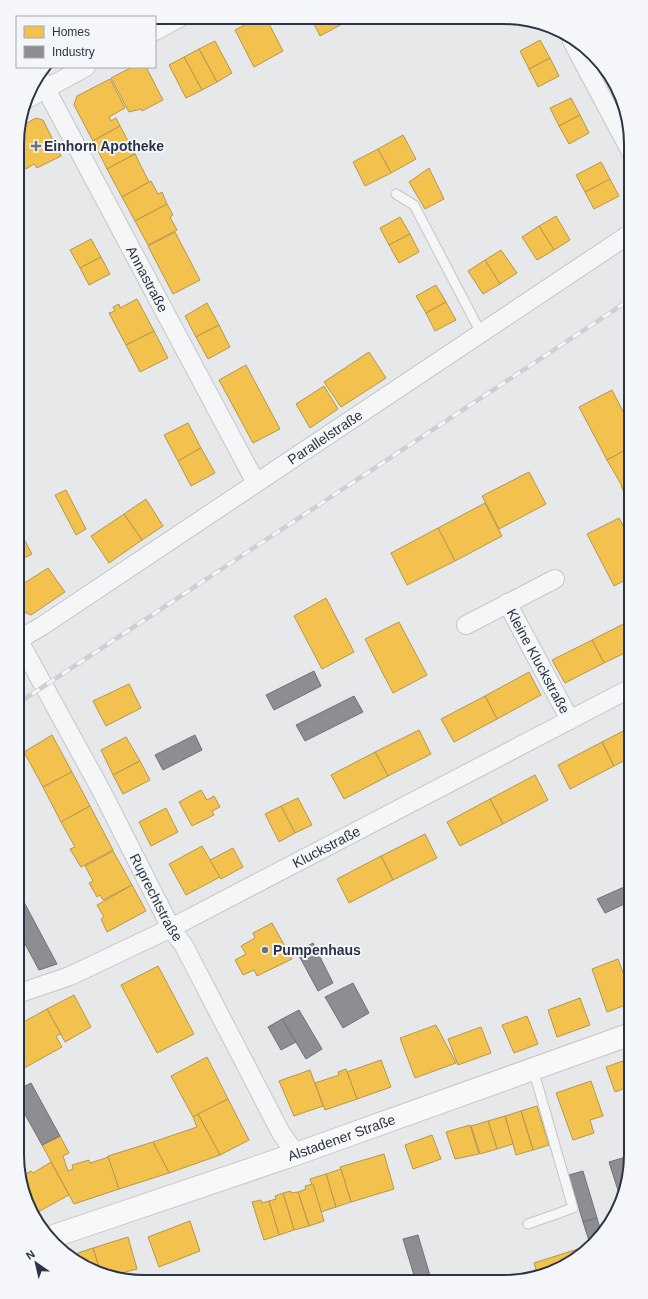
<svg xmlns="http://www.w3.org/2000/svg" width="648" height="1299" viewBox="0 0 648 1299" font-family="Helvetica,sans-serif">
  <rect width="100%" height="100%" fill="#e6e8ea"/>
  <!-- homes -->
  <g fill="#f2c14e" stroke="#b6974b">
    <polygon points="258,18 266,18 283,51 254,67 235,30"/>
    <polygon points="311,18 344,18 346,22 320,36"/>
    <polygon points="540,40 550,58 529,69 520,51"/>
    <polygon points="215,41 232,73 217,82 199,49"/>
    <polygon points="199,49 217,82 202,90 184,57"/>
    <polygon points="184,57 202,90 186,98 169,65"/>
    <polygon points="550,58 559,76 538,87 529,69"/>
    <polygon points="132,67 146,67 163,100 142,111 141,109 129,112 111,78"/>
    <polygon points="110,79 125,108 109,117 111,121 116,118 120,126 93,141 74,105 77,96"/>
    <polygon points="571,98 580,115 559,126 550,108"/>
    <polygon points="580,115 589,133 569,144 559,126"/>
    <polygon points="36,118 43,120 61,156 37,168 34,164 26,169 18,154 18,128"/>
    <polygon points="120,126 135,154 107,169 93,141"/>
    <polygon points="403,135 416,159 391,173 378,149"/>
    <polygon points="378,149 391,173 365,186 353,162"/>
    <polygon points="135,154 149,182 122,197 107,169"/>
    <polygon points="601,162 610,179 585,192 576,175"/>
    <polygon points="429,168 444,199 425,209 409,182"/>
    <polygon points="610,179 619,196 594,209 585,192"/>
    <polygon points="151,181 158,194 162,192 167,204 135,221 122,197"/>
    <polygon points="167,204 173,215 170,217 177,230 148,245 135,221"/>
    <polygon points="556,216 570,240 554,250 539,226"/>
    <polygon points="400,217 410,234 389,245 380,228"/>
    <polygon points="539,226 554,250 537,260 522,237"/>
    <polygon points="175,232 200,280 173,294 148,246"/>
    <polygon points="410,234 419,252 399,263 389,245"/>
    <polygon points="91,239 101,257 80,268 70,250"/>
    <polygon points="501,250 517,273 500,284 485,260"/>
    <polygon points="101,257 110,274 89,285 80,268"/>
    <polygon points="485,260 500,284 483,294 468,271"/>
    <polygon points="436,285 446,302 426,313 416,296"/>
    <polygon points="137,299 154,331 126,345 109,313 115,311 113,307 119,304 120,308"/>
    <polygon points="446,302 456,320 435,331 426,313"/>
    <polygon points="207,303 219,325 196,337 185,316"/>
    <polygon points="219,325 230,347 208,359 196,337"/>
    <polygon points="154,331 168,358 140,372 126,345"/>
    <polygon points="369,352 386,378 341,407 324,382"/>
    <polygon points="246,365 280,429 253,443 219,380"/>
    <polygon points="324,386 338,409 310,428 296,404"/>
    <polygon points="612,390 631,427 631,447 607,460 579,407"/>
    <polygon points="188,423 201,448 178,461 164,435"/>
    <polygon points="631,447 631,506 621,486 622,486 607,460"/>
    <polygon points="201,448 215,473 191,486 178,461"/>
    <polygon points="529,472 546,504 499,529 482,496"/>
    <polygon points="66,490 86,529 76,535 55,495"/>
    <polygon points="146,499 163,526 142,540 124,514"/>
    <polygon points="485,503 502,536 455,561 438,528"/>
    <polygon points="124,514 142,540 109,563 91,536"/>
    <polygon points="619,518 631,540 631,577 614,586 587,534"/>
    <polygon points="18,528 32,554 18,561"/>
    <polygon points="438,528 455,561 407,585 391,553"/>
    <polygon points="48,568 65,592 31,615 24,612 18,601 18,587"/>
    <polygon points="326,598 354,652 322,669 294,616"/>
    <polygon points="631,620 631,650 604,663 592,640"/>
    <polygon points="399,622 427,675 393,693 365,639"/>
    <polygon points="592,640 604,663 565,683 552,660"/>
    <polygon points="529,672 541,695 497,719 485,696"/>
    <polygon points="129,684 141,708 106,726 93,701"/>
    <polygon points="485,696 497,719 454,742 441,719"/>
    <polygon points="631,727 631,757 614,766 602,742"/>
    <polygon points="419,730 431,754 388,776 375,752"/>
    <polygon points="52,735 72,772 43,787 24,752"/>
    <polygon points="126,737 140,761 113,775 101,750"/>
    <polygon points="602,742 614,766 570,789 558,765"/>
    <polygon points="375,752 388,776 344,799 331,775"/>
    <polygon points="140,761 150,780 123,794 113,775"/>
    <polygon points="72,772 90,806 61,822 43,787"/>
    <polygon points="535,775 548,800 503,824 490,799"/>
    <polygon points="201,790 207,800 214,796 220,807 212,811 214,815 192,826 179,802"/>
    <polygon points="298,798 312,825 295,833 281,806"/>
    <polygon points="490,799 503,824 460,846 447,822"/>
    <polygon points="90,806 113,850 81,867 70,849 75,847 61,822"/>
    <polygon points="281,806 295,833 279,842 265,814"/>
    <polygon points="166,808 178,832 151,846 139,822"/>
    <polygon points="425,834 437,858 393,880 381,856"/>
    <polygon points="202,846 220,877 186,895 169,864"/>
    <polygon points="233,848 243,867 221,879 210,860"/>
    <polygon points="113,851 132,885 103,900 100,895 97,897 89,883 93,881 85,866"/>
    <polygon points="381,856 393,880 349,903 337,879"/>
    <polygon points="132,885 146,911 107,932 101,919 104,917 97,905"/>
    <polygon points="272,923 292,959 257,976 254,970 243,975 235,960 246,954 241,946 255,938 253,933"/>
    <polygon points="618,959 631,994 631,1003 607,1012 592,969"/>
    <polygon points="158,966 194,1034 157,1053 121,985"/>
    <polygon points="74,995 91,1027 65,1042 47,1009"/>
    <polygon points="580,998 590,1025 557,1037 548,1010"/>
    <polygon points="47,1009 61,1034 56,1036 62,1047 17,1072 17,1023 18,1025"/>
    <polygon points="527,1016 538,1044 514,1053 502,1025"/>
    <polygon points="436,1025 456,1063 415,1078 400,1038"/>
    <polygon points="481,1027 491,1053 458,1065 448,1039"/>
    <polygon points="207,1057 228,1099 193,1117 171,1076"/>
    <polygon points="631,1058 631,1086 615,1092 606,1067"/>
    <polygon points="381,1060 391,1087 357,1099 347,1072"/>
    <polygon points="346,1069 357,1099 325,1110 315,1083 339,1075 338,1072"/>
    <polygon points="310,1070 323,1106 294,1116 279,1081"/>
    <polygon points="591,1081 603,1116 590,1120 594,1133 573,1140 556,1093"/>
    <polygon points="228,1099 249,1140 220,1155 198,1114"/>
    <polygon points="537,1106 549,1145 533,1150 521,1111"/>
    <polygon points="521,1111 533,1150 516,1155 505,1116"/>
    <polygon points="198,1114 220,1155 169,1173 153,1142 197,1127 193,1117"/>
    <polygon points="505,1116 513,1144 497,1149 488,1121"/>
    <polygon points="488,1121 497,1149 480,1154 471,1126"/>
    <polygon points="470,1125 479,1154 455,1159 446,1132"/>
    <polygon points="432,1135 441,1159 413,1169 405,1145"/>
    <polygon points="60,1136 69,1153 63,1156 68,1171 73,1169 72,1165 89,1160 90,1163 109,1157 119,1189 74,1204 42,1145"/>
    <polygon points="153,1142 169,1173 119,1189 108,1156"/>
    <polygon points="384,1154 394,1189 351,1202 340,1167"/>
    <polygon points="51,1162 69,1195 36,1213 24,1196 21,1177 31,1171 33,1173"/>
    <polygon points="341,1169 351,1202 336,1207 326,1174"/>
    <polygon points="326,1174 336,1207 321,1212 310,1179"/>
    <polygon points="313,1184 324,1221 309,1226 298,1192 306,1189 305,1186"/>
    <polygon points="291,1191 291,1193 298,1192 309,1226 294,1230 283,1193"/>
    <polygon points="283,1193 294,1230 279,1235 269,1201 276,1199 275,1196"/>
    <polygon points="261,1200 262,1203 269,1201 279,1235 264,1240 252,1202"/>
    <polygon points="190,1221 200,1251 159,1267 148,1237"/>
    <polygon points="128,1237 137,1269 110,1276 101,1274 93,1248"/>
    <polygon points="93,1248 101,1274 95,1272 69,1256"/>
    <polygon points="581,1248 583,1253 575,1260 545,1275 538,1276 534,1263"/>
  </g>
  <!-- industry -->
  <g fill="#8d8d92" stroke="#70727b">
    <polygon points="314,671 321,686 274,710 266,695"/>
    <polygon points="354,696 363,712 305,741 296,725"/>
    <polygon points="195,735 202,750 163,770 155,755"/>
    <polygon points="631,884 631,901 605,913 597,899"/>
    <polygon points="17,889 57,964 39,970 17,929"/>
    <polygon points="313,943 333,983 318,991 297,952"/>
    <polygon points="353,983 369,1013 343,1028 325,997"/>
    <polygon points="299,1010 322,1049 306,1059 282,1019"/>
    <polygon points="282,1019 296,1042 281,1050 268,1027"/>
    <polygon points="31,1083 60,1136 42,1145 17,1100 17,1090"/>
    <polygon points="631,1156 631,1164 630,1168 626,1157"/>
    <polygon points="626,1157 630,1168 622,1203 609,1162"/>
    <polygon points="583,1171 597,1218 583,1222 569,1175"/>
    <polygon points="597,1218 602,1235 594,1243 590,1244 583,1222"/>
    <polygon points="418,1235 431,1279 422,1282 416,1282 403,1239"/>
  </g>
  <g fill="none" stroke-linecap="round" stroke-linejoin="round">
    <!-- lane casing -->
    <g stroke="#c4c6c8" stroke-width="11">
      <g id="lane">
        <polyline points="396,194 414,205 481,333"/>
        <polyline points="17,981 20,993"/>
        <polyline points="528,1224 573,1208 533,1069"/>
      </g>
    </g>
    <!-- street casing -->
    <g stroke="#c4c6c8" stroke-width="20">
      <g id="street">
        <polyline points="155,31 181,17"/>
        <polyline points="572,41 631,152"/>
        <path id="s1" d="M 39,76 L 256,483"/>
        <polyline points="27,99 86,67"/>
        <path id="s2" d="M 507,603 L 570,720"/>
        <polyline points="466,625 555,579"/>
        <path id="s3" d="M 18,639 L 101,790 L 171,928 L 184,946 L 281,1133 L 296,1154"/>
        <path id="s4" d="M 18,640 L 42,626 L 631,233"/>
        <path id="s5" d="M 17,994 L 70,976 L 171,928 L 631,688"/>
      </g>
    </g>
    <!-- secondary casing -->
    <g stroke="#c4c6c8" stroke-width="24">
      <g id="secondary">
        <path id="s6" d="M 51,1237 L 296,1154 L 631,1034"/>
      </g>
    </g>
    <!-- lane -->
    <use href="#lane" stroke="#f5f6f7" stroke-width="9"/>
    <!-- street -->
    <use href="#street" stroke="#f5f6f7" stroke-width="18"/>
    <!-- secondary -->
    <use href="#secondary" stroke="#f8f8f8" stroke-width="22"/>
    <!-- rail casing -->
    <g stroke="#cecfd2" stroke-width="4.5">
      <polyline id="rail" points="17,704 631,299"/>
    </g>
    <!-- rail -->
    <use href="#rail" stroke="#f4f6f9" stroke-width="3" stroke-dasharray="9" stroke-linecap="butt"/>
  </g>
  <!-- markers -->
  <g fill="#6c737f" stroke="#f4f6f9" stroke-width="1.5">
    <path d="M34 140h4v4h4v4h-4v4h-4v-4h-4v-4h4z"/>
    <circle cx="265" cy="950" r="4"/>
  </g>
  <g text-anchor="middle" stroke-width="4" stroke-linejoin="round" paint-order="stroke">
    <!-- poi labels -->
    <g font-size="14" font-weight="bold" fill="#2b3445" stroke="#f4f6f9" text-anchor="start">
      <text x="44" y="151">Einhorn Apotheke</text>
      <text x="273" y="955">Pumpenhaus</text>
    </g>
    <!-- street labels -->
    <g font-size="14" fill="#2b3445" stroke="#f4f6f9">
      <text dy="5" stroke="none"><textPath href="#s1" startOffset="230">Annastraße</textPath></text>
      <text dy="5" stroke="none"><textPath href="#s4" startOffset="368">Parallelstraße</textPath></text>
      <text dy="5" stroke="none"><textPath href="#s2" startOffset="66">Kleine Kluckstraße</textPath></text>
      <text dy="5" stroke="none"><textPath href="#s5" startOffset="343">Kluckstraße</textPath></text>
      <text dy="5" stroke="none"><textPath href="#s3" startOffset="293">Ruprechtstraße</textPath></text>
      <text dy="5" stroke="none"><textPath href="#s6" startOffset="307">Alstadener Straße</textPath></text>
    </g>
  </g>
  <!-- crop -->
  <path d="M0 0H648V1299H0ZM144 24H504A120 120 0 0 1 624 144V1155A120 120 0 0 1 504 1275H144A120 120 0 0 1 24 1155V144A120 120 0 0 1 144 24Z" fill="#f4f6f9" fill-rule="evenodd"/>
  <path fill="none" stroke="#2b3445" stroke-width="2" d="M144 24H504A120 120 0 0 1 624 144V1155A120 120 0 0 1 504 1275H144A120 120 0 0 1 24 1155V144A120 120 0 0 1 144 24Z"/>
  <!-- legend -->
  <rect x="16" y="16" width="140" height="52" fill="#f4f6f9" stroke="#a4a8b1"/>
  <rect x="24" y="26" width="20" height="12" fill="#f2c14e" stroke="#a4a8b1"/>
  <text x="52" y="36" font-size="12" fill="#2b3445">Homes</text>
  <rect x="24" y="46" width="20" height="12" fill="#8d8d92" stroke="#a4a8b1"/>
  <text x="52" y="56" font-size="12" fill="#2b3445">Industry</text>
  <!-- north arrow -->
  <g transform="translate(36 1263) rotate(326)" stroke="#f4f6f9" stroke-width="3" paint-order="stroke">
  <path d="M0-3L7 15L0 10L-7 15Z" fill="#2b3445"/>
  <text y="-6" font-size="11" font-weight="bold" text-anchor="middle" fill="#2b3445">N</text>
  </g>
</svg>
